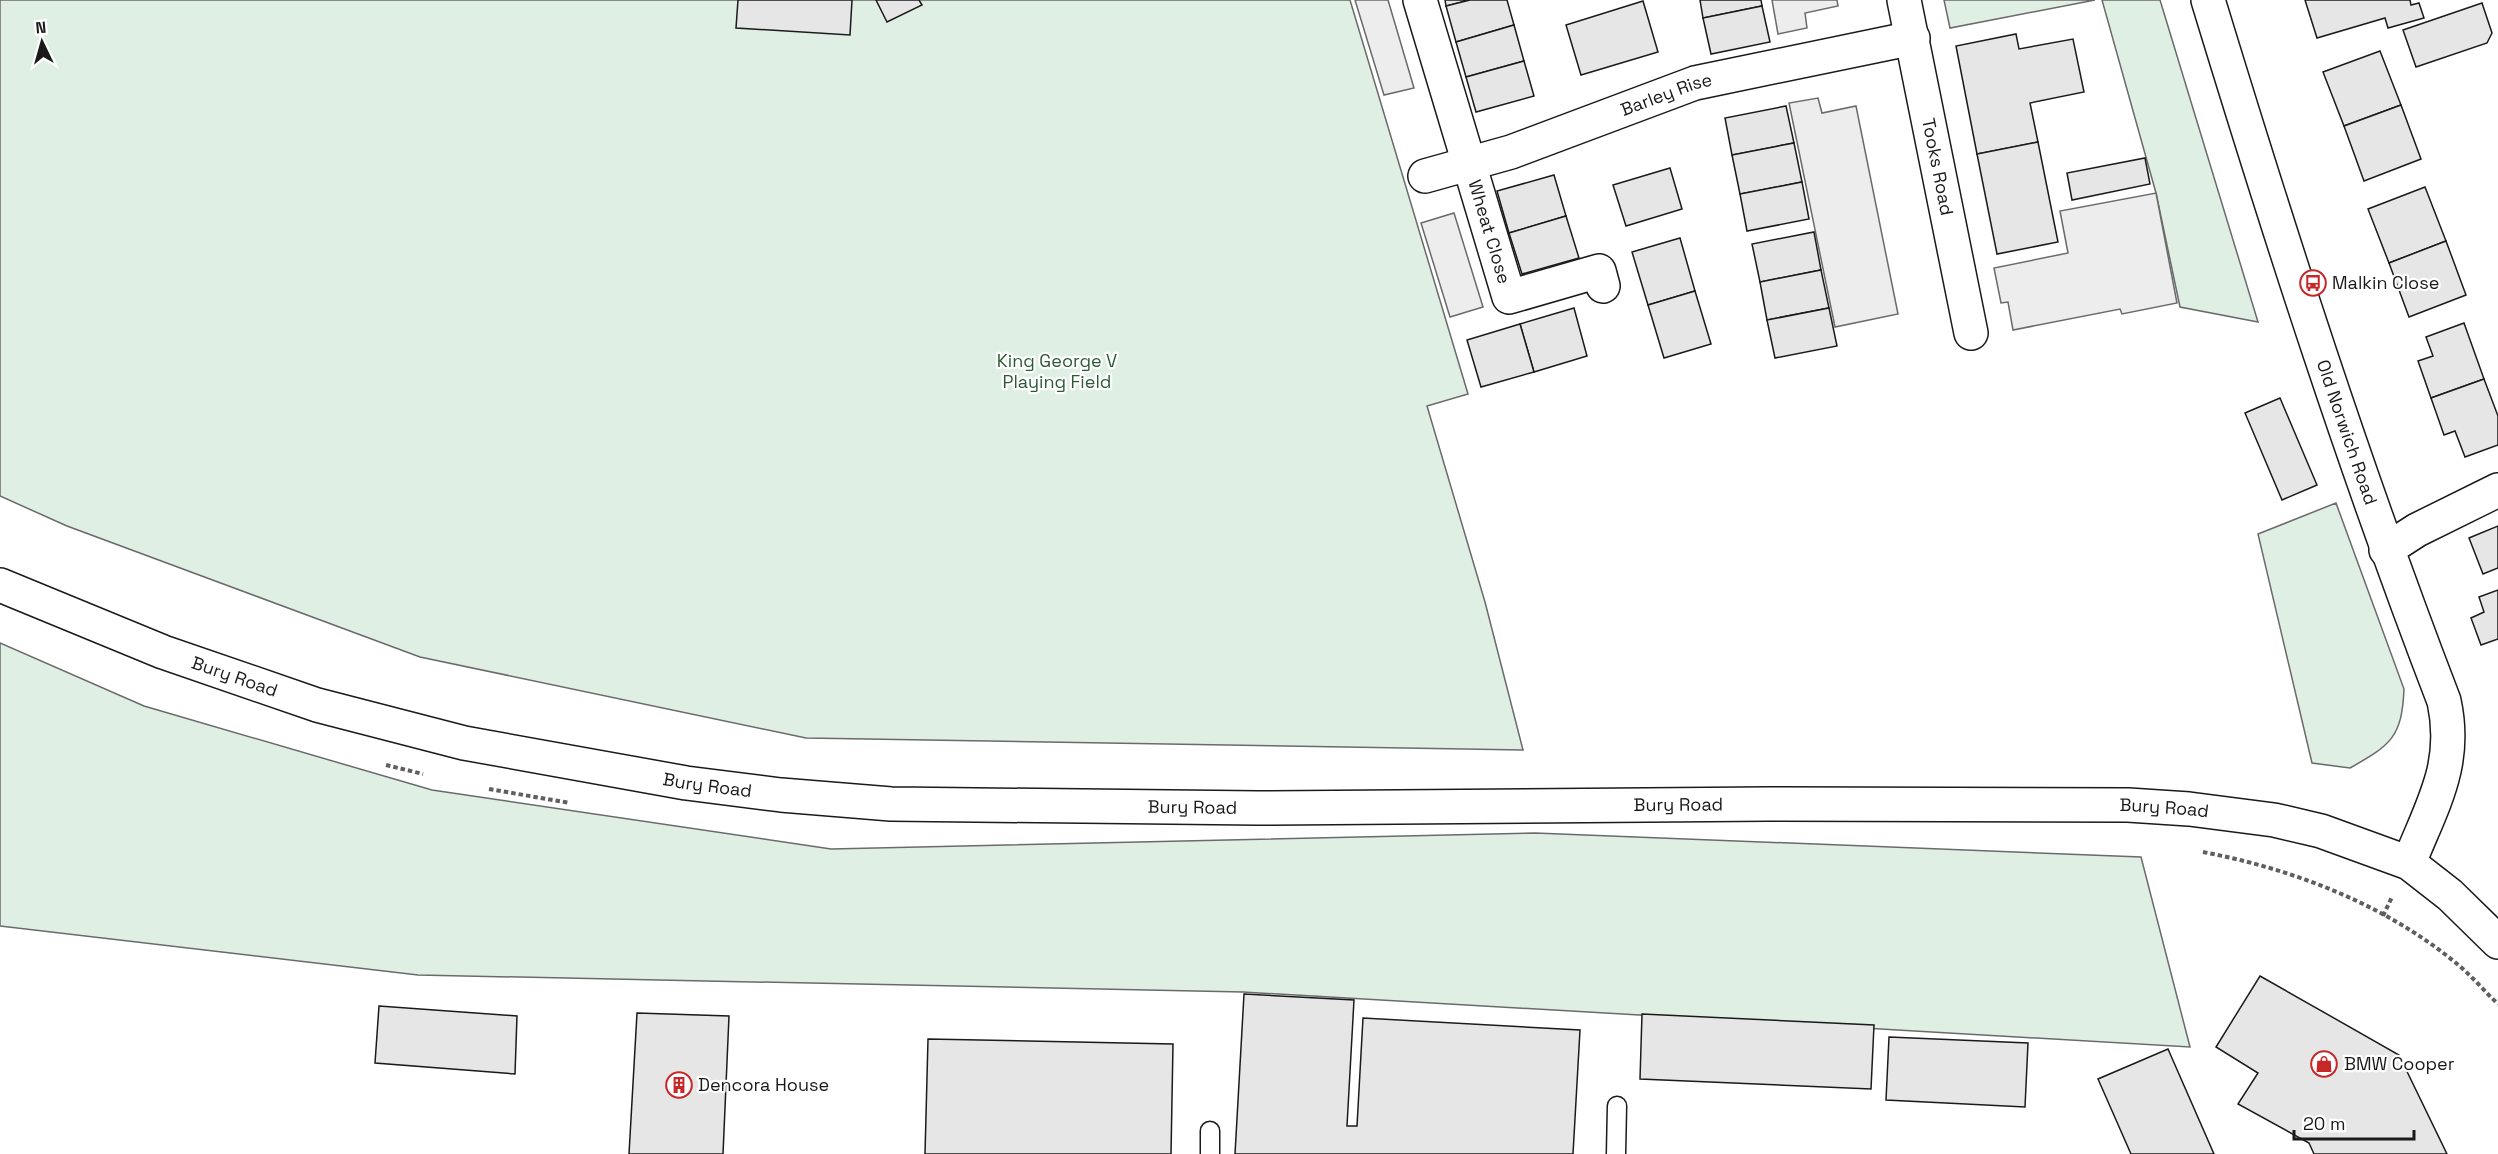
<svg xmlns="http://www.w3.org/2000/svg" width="2498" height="1154" viewBox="0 0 2498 1154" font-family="'Space Grotesk',sans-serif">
  <rect width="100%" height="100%" fill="#fff"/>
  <!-- green -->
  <g fill="#e0efe3" stroke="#6a6a6a" stroke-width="1.5">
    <polygon points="0,0 1350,0 1468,394 1427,406 1485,602 1523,750 806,738 420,657 67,526 0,496"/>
    <polygon points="1944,0 2095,0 1950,28"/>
    <polygon points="2102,0 2160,0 2258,322 2180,307 2156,193"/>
    <path d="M 2336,503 L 2404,689 C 2402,737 2391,745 2350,768 L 2312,763 L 2258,534 Z"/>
    <polygon points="0,643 144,706 432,790 831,849 1535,833 2141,857 2190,1047 1243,992 418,975 0,926"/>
  </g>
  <!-- parking -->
  <g fill="#ededed" stroke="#6a6a6a" stroke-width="1.5">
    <polygon points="1355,0 1388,0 1414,88 1384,95"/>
    <polygon points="1772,0 1837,0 1838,6 1805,13 1807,28 1778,34"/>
    <polygon points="1818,98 1822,113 1856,106 1898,314 1835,327 1789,103"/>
    <polygon points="2156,193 2177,303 2122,314 2120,309 2013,330 2008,302 2001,303 1994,268 2068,253 2060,211"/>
    <polygon points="1454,213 1483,307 1450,317 1421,223"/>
  </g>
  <!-- building -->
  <g fill="#e6e6e6" stroke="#1a1a1a" stroke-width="1.5">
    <polygon points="738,0 852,0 850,35 736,28"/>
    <polygon points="876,0 919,0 922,5 887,22"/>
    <polygon points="1445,0 1470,0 1446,6"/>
    <polygon points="1470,0 1507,0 1514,25 1456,42 1446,6"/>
    <polygon points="1700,0 1761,0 1762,6 1703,18"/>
    <polygon points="2305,0 2410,0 2411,5 2419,3 2424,18 2388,28 2385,18 2317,38"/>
    <polygon points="1643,1 1658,52 1581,75 1566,25"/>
    <polygon points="2482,3 2492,33 2487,43 2416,67 2403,30"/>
    <polygon points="1762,6 1770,42 1711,54 1703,18"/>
    <polygon points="1514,25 1524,61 1466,77 1456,42"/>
    <polygon points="2016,34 2019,49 2073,39 2084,92 2030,103 2038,142 1977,154 1956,46"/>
    <polygon points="2380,51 2401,105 2344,126 2323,72"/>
    <polygon points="1524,61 1534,96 1476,112 1466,77"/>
    <polygon points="2401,105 2421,159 2364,181 2344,126"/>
    <polygon points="1786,106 1794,143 1732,155 1725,118"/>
    <polygon points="2038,142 2058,242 1997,254 1977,154"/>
    <polygon points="1794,143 1802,182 1740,194 1732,155"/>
    <polygon points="2145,158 2150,184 2072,200 2067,173"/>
    <polygon points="1670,168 1682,209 1626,226 1613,185"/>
    <polygon points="1554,175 1566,216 1509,233 1497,191"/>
    <polygon points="1802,182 1809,219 1747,231 1740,194"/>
    <polygon points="2425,187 2446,241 2389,263 2368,209"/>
    <polygon points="1566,216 1579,258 1522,274 1509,233"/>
    <polygon points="1814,232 1821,270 1760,282 1752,244"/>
    <polygon points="1680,238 1695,291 1648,305 1632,252"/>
    <polygon points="2446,241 2466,295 2409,317 2389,263"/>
    <polygon points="1821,270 1829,308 1767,320 1760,282"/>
    <polygon points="1695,291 1711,344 1664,358 1648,305"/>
    <polygon points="1574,308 1587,356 1534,372 1520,324"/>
    <polygon points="1829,308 1837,346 1775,358 1767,320"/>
    <polygon points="2464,323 2484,379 2431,398 2418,361 2433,356 2426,337"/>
    <polygon points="1520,324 1534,372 1481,387 1467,340"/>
    <polygon points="2484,379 2498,416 2498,445 2465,457 2455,431 2444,435 2431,398"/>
    <polygon points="2280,398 2317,485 2282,500 2245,413"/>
    <polygon points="2498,526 2498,568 2483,574 2469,538"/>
    <polygon points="2498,590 2498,639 2481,645 2471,618 2484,612 2479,597"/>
    <polygon points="2260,976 2399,1055 2447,1154 2314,1154 2309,1143 2238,1104 2258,1073 2216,1047"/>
    <polygon points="1244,994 1354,1000 1347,1126 1357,1126 1363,1018 1580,1030 1573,1154 1235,1154"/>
    <polygon points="379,1006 517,1016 515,1074 375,1063"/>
    <polygon points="637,1013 729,1016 723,1154 629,1154"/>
    <polygon points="1642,1014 1874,1025 1871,1089 1640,1079"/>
    <polygon points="1889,1037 2028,1043 2025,1107 1886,1100"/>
    <polygon points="928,1039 1173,1044 1171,1154 925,1154"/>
    <polygon points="2168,1049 2214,1154 2131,1154 2098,1079"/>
  </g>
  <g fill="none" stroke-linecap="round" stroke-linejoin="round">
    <!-- lane casing -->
    <g stroke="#1a1a1a" stroke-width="21">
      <g id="lane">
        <polyline points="1210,1154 1210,1131"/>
        <polyline points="1616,1154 1617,1106"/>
      </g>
    </g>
    <!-- street casing -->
    <g stroke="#1a1a1a" stroke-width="36">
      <g id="street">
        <path id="s1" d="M 1420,0 L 1509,297 L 1599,271 L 1603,286"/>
        <path id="s2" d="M 1904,0 L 1971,333"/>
        <path id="s3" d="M 1425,176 L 1511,152 L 1695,83 L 1913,38"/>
        <polyline points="2386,550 2417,530 2498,490"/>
      </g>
    </g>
    <!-- secondary casing -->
    <g stroke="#1a1a1a" stroke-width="36">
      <g id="secondary">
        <path id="s4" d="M 2208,0 C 2280,236 2355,470 2444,701 C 2458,765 2432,805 2409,863"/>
      </g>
    </g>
    <!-- primary casing -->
    <g stroke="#1a1a1a" stroke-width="36">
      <g id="primary">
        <path id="s5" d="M 0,585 L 163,652 L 317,705 L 464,743 L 686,783 L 781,795 L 891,804 L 1258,808 L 1769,804 L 2128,805 L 2189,809 L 2274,820 L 2321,831 L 2409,863 L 2450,895 L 2498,942"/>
      </g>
    </g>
    <!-- path -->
    <g stroke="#5f5f5f" stroke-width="4" stroke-dasharray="4.5 3" stroke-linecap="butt">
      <polyline points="386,765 423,774"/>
      <polyline points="489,789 570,803"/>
      <path d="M 2203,852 C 2293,869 2384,904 2456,963 C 2471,975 2484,991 2498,1004"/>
      <polyline points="2383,916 2392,897"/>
    </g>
    <!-- lane -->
    <use href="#lane" stroke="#fff" stroke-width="18"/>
    <!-- street -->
    <use href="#street" stroke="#fff" stroke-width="33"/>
    <!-- secondary -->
    <use href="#secondary" stroke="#fff" stroke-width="33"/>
    <!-- primary -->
    <use href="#primary" stroke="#fff" stroke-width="33"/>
  </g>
  <!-- icons -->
  <defs>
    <g id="bus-ring" transform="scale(1.35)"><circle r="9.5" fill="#fff" stroke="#c62828" stroke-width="1.5"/><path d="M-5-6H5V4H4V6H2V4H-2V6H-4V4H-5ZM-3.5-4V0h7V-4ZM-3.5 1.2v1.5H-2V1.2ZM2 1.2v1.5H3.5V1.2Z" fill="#c62828"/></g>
    <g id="shop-ring" transform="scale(1.35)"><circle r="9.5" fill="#fff" stroke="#c62828" stroke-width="1.5"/><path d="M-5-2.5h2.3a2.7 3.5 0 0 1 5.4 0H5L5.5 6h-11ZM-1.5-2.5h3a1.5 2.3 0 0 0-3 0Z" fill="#c62828"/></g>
    <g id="building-ring" transform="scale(1.35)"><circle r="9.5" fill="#fff" stroke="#c62828" stroke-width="1.5"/><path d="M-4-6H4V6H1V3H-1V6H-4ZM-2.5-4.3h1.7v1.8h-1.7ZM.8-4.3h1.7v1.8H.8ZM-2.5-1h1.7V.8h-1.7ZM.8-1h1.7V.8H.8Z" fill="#c62828"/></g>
  </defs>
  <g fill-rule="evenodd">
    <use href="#bus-ring" x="2313" y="283"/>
    <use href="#shop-ring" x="2324" y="1064"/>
    <use href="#building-ring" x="679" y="1085"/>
  </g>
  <g text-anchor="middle" stroke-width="4.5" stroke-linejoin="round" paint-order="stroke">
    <!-- street labels -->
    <g font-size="18" fill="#1a1a1a" stroke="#fff">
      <text dy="6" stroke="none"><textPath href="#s3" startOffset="255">Barley Rise</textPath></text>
      <text dy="6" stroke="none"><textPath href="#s2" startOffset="170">Tooks Road</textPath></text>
      <text dy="6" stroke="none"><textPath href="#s1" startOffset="242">Wheat Close</textPath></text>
      <text dy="6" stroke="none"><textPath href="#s4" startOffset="454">Old Norwich Road</textPath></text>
      <text dy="6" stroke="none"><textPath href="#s5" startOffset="252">Bury Road</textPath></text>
      <text dy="6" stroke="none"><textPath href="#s5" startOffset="738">Bury Road</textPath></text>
      <text dy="6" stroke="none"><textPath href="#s5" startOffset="1710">Bury Road</textPath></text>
      <text dy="6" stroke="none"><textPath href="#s5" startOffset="1224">Bury Road</textPath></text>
      <text dy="6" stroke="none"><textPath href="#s5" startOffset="2196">Bury Road</textPath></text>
    </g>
    <!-- poi labels -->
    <g font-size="18" fill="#1a1a1a" stroke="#fff" text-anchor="start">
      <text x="2332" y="289">Malkin Close</text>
      <text x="2344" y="1070">BMW Cooper</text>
      <text x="698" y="1091">Dencora House</text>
    </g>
    <!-- park labels -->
    <g font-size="18" fill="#2b5a34" stroke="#fff">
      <text x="1057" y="367">King George V<tspan x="1057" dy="21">Playing Field</tspan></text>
    </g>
  </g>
  <!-- north arrow -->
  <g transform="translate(42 42) rotate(355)" stroke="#ffffff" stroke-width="4.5" paint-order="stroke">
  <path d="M0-4.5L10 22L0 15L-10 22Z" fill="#1a1a1a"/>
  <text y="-9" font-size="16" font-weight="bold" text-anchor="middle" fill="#1a1a1a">N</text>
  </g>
  <!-- scale -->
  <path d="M2294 1130v9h120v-9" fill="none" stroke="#1a1a1a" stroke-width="3"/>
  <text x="2303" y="1130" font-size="18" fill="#1a1a1a" stroke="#ffffff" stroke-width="4.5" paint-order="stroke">20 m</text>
</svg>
